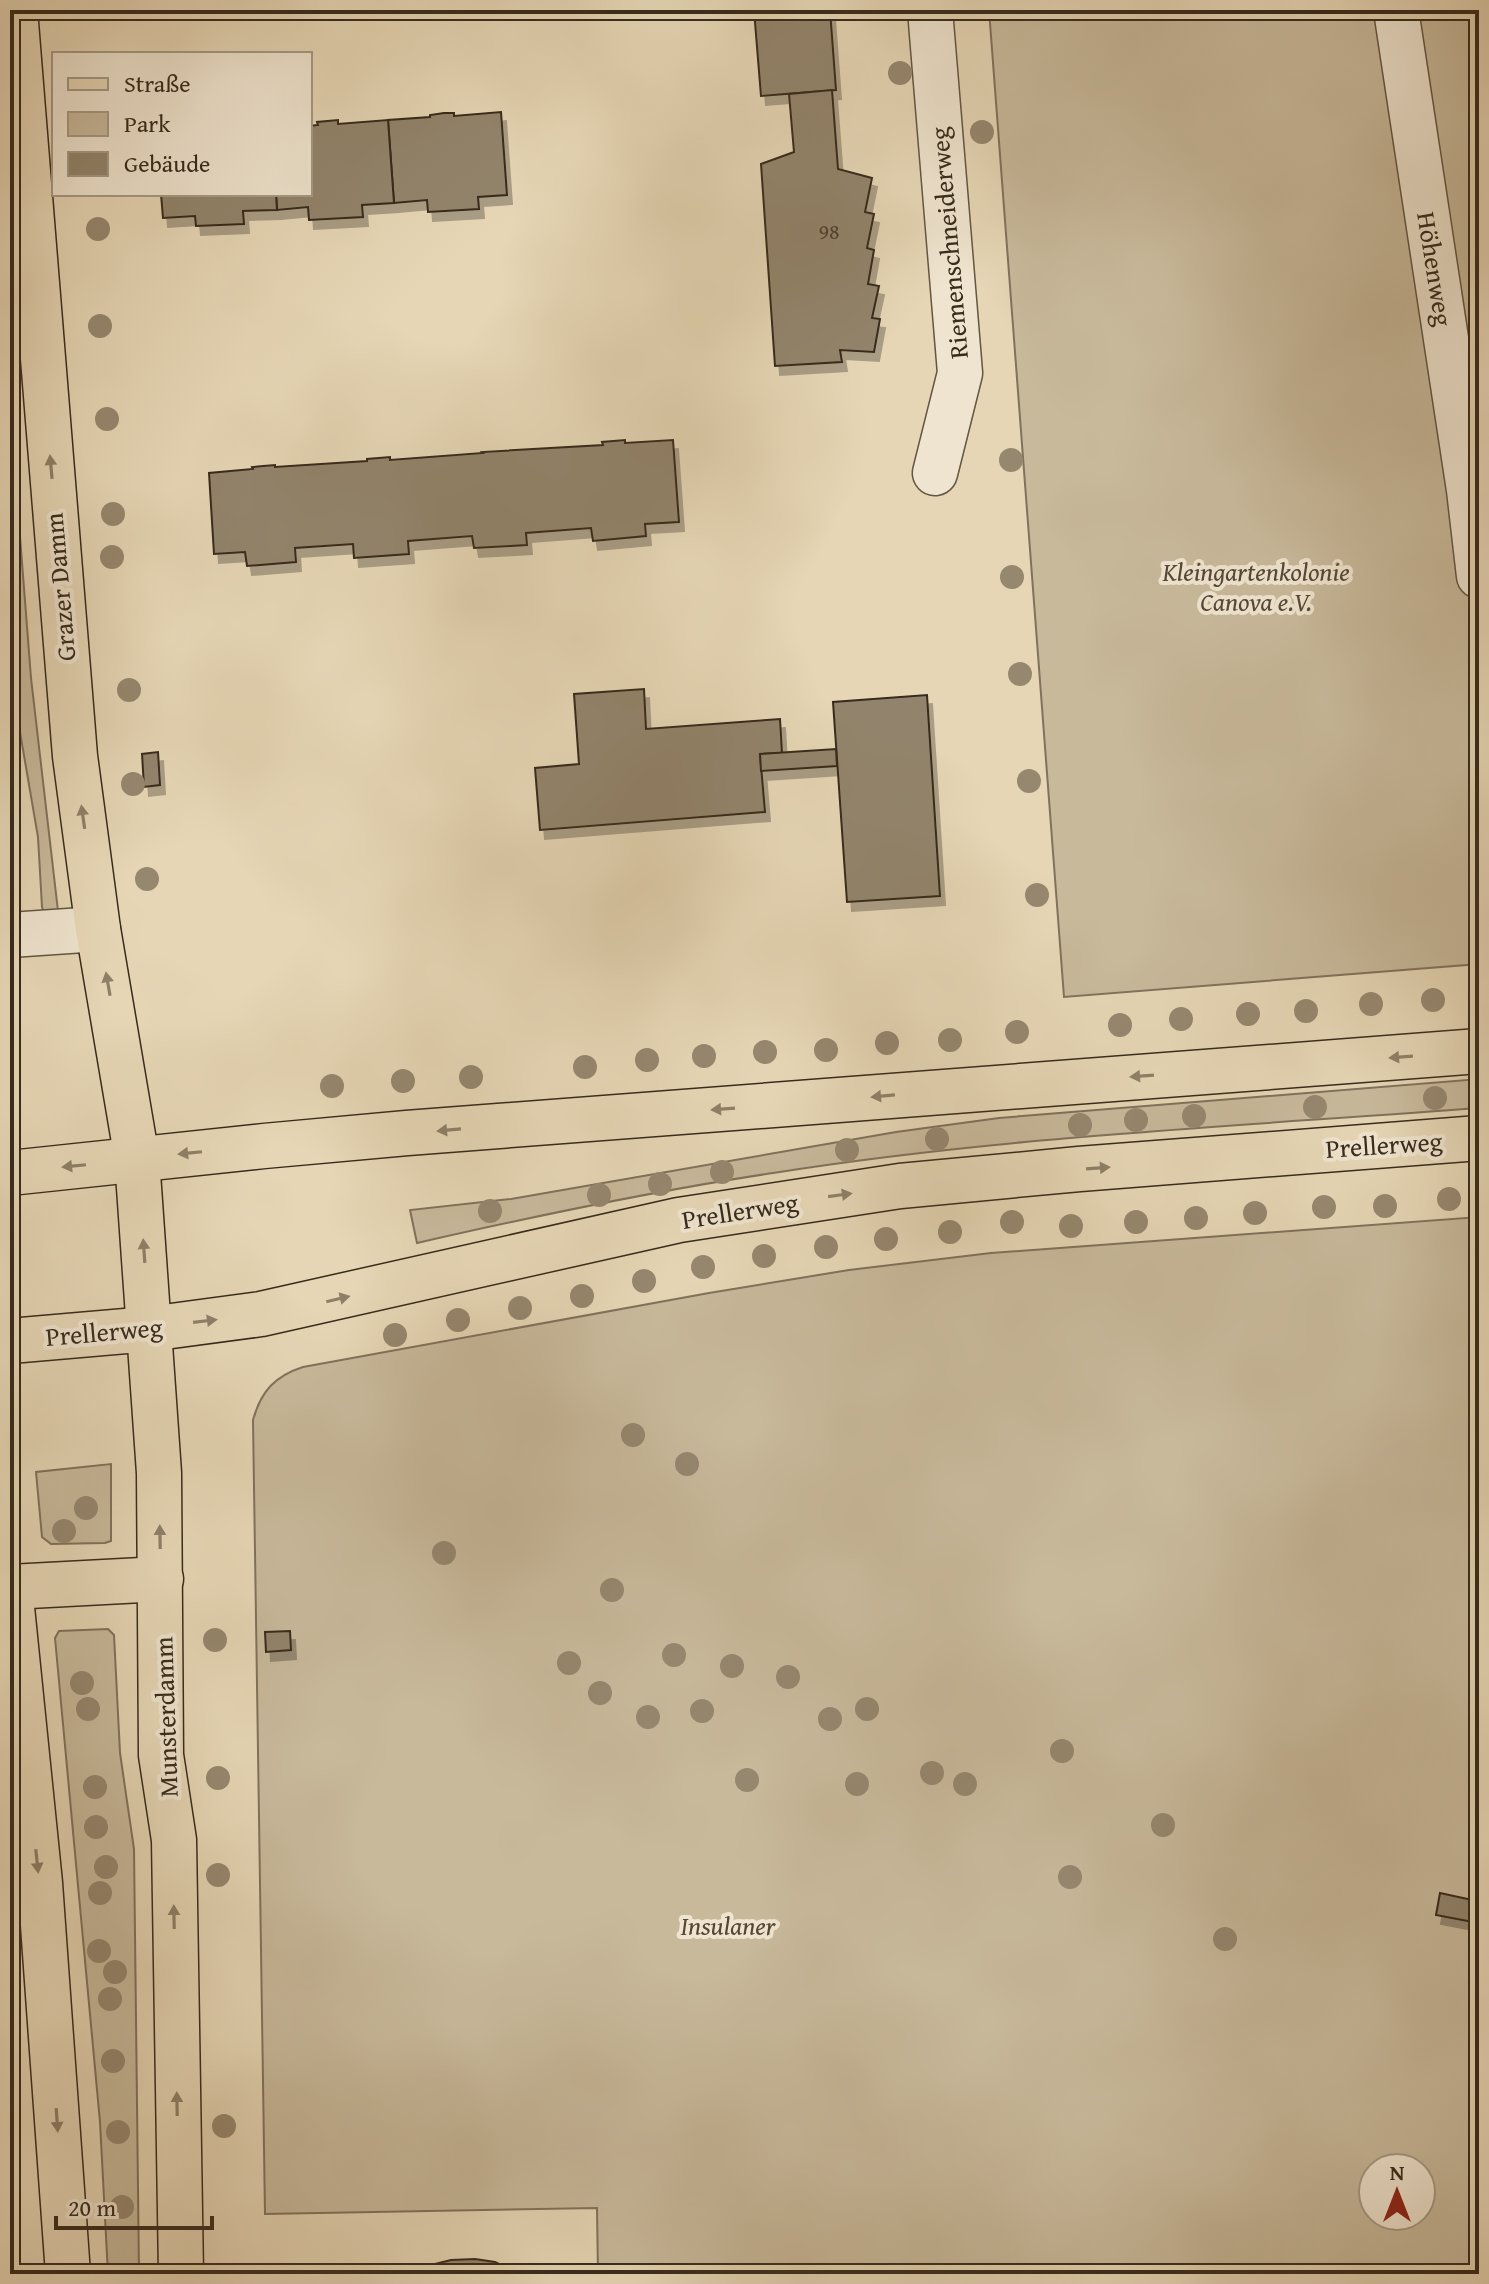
<svg xmlns="http://www.w3.org/2000/svg" width="1489" height="2284" viewBox="0 0 1489 2284" font-family="'Gentium Book Plus',serif">
  <defs>
    <filter id="shadow"><feDropShadow dx="5" dy="9" stdDeviation="0" flood-color="#0004"/></filter>
  </defs>
  <rect width="100%" height="100%" fill="#e6d6b5"/>
  <filter id="stains"><feTurbulence type="fractalNoise" baseFrequency=".0025" numOctaves="4"/><feColorMatrix values="0 0 0 0 .2 0 0 0 0 .09 0 0 0 0 .02 0 0 0 .5 -.17"/></filter>
  <radialGradient id="worn" r=".72"><stop offset=".6" stop-color="#630" stop-opacity="0"/><stop offset="1" stop-color="#630" stop-opacity=".3"/></radialGradient>
  <!-- green -->
  <g fill="#c8b99b" stroke="#80725c" stroke-width="2" fill-rule="evenodd">
    <polygon points="989,10 1479,10 1479,964 1064,997"/>
    <polygon points="10,408 31,678 58,911 44,912 42,907 38,837 10,674"/>
    <path d="M 1479,1079 L 1479,1108 C 1244,1126 1006,1136 773,1173 C 653,1191 535,1216 417,1243 L 410,1210 L 511,1199 L 896,1132 L 999,1118 Z"/>
    <path d="M 1479,1217 L 1479,2274 L 598,2274 L 597,2208 L 265,2214 L 253,1420 C 261,1391 275,1376 303,1367 L 709,1293 L 849,1270 L 991,1253 ZM 1373,2168 L 1421,2168 L 1421,2216 L 1373,2216 Z"/>
    <polygon points="111,1464 111,1541 105,1543 51,1544 42,1537 36,1472"/>
    <polygon points="108,1629 114,1635 120,1753 134,1849 139,2274 108,2274 100,2122 55,1638 59,1631"/>
  </g>
  <!-- building -->
  <g fill="#92846c" stroke="#372b1c" stroke-width="2" filter="url(#shadow)">
    <polygon points="754,10 830,10 836,90 761,96"/>
    <polygon points="832,90 838,169 872,178 865,212 874,214 867,248 874,250 868,284 879,286 872,318 880,319 874,352 840,350 842,362 775,366 761,164 794,152 789,94"/>
    <polygon points="501,112 507,195 478,197 479,209 428,212 427,200 394,203 388,120 430,117 430,115 444,113 454,113 454,116"/>
    <polygon points="338,120 338,124 388,120 394,203 362,205 363,217 309,220 308,207 277,210 276,194 310,194 310,126 318,125 317,122"/>
    <polygon points="161,194 276,194 277,210 243,211 244,224 196,226 195,216 163,218"/>
    <polygon points="625,440 625,443 673,440 679,522 645,524 646,536 593,541 591,528 526,533 527,545 474,548 472,536 408,541 409,554 354,558 353,544 295,548 296,562 247,566 245,552 214,554 209,473 253,469 252,467 263,466 275,465 275,467 367,461 367,459 390,457 390,460 483,453 482,452 603,445 602,442"/>
    <polygon points="644,689 646,729 780,719 782,753 760,754 765,812 540,830 535,768 579,764 574,694"/>
    <polygon points="927,695 940,896 847,902 833,702"/>
    <polygon points="836,749 837,766 761,771 760,754"/>
    <polygon points="158,752 160,785 144,787 142,754"/>
    <polygon points="290,1631 291,1650 266,1652 265,1632"/>
    <polygon points="1440,1893 1477,1901 1473,1922 1436,1915"/>
    <polygon points="475,2259 495,2262 520,2274 413,2274 431,2265 451,2260"/>
  </g>
  <g fill="none" stroke-linecap="round" stroke-linejoin="round">
    <!-- minor casing -->
    <g stroke="#635642" stroke-width="47">
      <g id="minor">
        <polyline points="930,10 960,373 935,473"/>
        <polyline points="1396,10 1469,490 1479,576"/>
        <polyline points="10,935 98,929"/>
      </g>
    </g>
    <!-- major casing -->
    <g stroke="#372b1c" stroke-width="47">
      <g id="major">
        <polyline points="15,10 75,756 98,929 137,1159 159,1473 161,1755 174,1840 181,2274"/>
        <polyline points="10,1173 264,1146 407,1133 1479,1051"/>
        <polyline points="10,1341 149,1329 261,1314 679,1220 900,1186 1079,1169 1479,1138"/>
        <polyline points="10,1587 161,1579"/>
        <polyline points="10,1588 40,1883 68,2274"/>
      </g>
    </g>
    <!-- minor -->
    <use href="#minor" stroke="#efe4cf" stroke-width="44"/>
    <!-- major -->
    <use href="#major" stroke="#e6d6b5" stroke-width="44"/>
  </g>
  <!-- trees -->
  <g fill="#96876f">
    <circle cx="900" cy="73" r="12"/>
    <circle cx="982" cy="132" r="12"/>
    <circle cx="98" cy="229" r="12"/>
    <circle cx="100" cy="326" r="12"/>
    <circle cx="107" cy="419" r="12"/>
    <circle cx="1011" cy="460" r="12"/>
    <circle cx="113" cy="514" r="12"/>
    <circle cx="112" cy="557" r="12"/>
    <circle cx="1012" cy="577" r="12"/>
    <circle cx="1020" cy="674" r="12"/>
    <circle cx="129" cy="690" r="12"/>
    <circle cx="1029" cy="781" r="12"/>
    <circle cx="133" cy="784" r="12"/>
    <circle cx="147" cy="879" r="12"/>
    <circle cx="1037" cy="895" r="12"/>
    <circle cx="1433" cy="1000" r="12"/>
    <circle cx="1371" cy="1004" r="12"/>
    <circle cx="1306" cy="1011" r="12"/>
    <circle cx="1248" cy="1014" r="12"/>
    <circle cx="1181" cy="1019" r="12"/>
    <circle cx="1120" cy="1025" r="12"/>
    <circle cx="1017" cy="1032" r="12"/>
    <circle cx="950" cy="1040" r="12"/>
    <circle cx="887" cy="1043" r="12"/>
    <circle cx="826" cy="1050" r="12"/>
    <circle cx="765" cy="1052" r="12"/>
    <circle cx="704" cy="1056" r="12"/>
    <circle cx="647" cy="1060" r="12"/>
    <circle cx="585" cy="1067" r="12"/>
    <circle cx="471" cy="1077" r="12"/>
    <circle cx="403" cy="1081" r="12"/>
    <circle cx="332" cy="1086" r="12"/>
    <circle cx="1435" cy="1098" r="12"/>
    <circle cx="1315" cy="1107" r="12"/>
    <circle cx="1194" cy="1116" r="12"/>
    <circle cx="1136" cy="1120" r="12"/>
    <circle cx="1080" cy="1125" r="12"/>
    <circle cx="937" cy="1139" r="12"/>
    <circle cx="847" cy="1150" r="12"/>
    <circle cx="722" cy="1172" r="12"/>
    <circle cx="660" cy="1184" r="12"/>
    <circle cx="599" cy="1195" r="12"/>
    <circle cx="1449" cy="1199" r="12"/>
    <circle cx="1385" cy="1206" r="12"/>
    <circle cx="1324" cy="1207" r="12"/>
    <circle cx="490" cy="1211" r="12"/>
    <circle cx="1255" cy="1213" r="12"/>
    <circle cx="1196" cy="1218" r="12"/>
    <circle cx="1012" cy="1222" r="12"/>
    <circle cx="1136" cy="1222" r="12"/>
    <circle cx="1071" cy="1226" r="12"/>
    <circle cx="950" cy="1232" r="12"/>
    <circle cx="886" cy="1239" r="12"/>
    <circle cx="826" cy="1247" r="12"/>
    <circle cx="764" cy="1256" r="12"/>
    <circle cx="703" cy="1267" r="12"/>
    <circle cx="644" cy="1281" r="12"/>
    <circle cx="582" cy="1296" r="12"/>
    <circle cx="520" cy="1308" r="12"/>
    <circle cx="458" cy="1320" r="12"/>
    <circle cx="395" cy="1335" r="12"/>
    <circle cx="633" cy="1435" r="12"/>
    <circle cx="687" cy="1464" r="12"/>
    <circle cx="86" cy="1508" r="12"/>
    <circle cx="64" cy="1531" r="12"/>
    <circle cx="444" cy="1553" r="12"/>
    <circle cx="612" cy="1590" r="12"/>
    <circle cx="215" cy="1640" r="12"/>
    <circle cx="674" cy="1655" r="12"/>
    <circle cx="569" cy="1663" r="12"/>
    <circle cx="732" cy="1666" r="12"/>
    <circle cx="788" cy="1677" r="12"/>
    <circle cx="82" cy="1683" r="12"/>
    <circle cx="600" cy="1693" r="12"/>
    <circle cx="88" cy="1709" r="12"/>
    <circle cx="867" cy="1709" r="12"/>
    <circle cx="702" cy="1711" r="12"/>
    <circle cx="648" cy="1717" r="12"/>
    <circle cx="830" cy="1719" r="12"/>
    <circle cx="1062" cy="1751" r="12"/>
    <circle cx="932" cy="1773" r="12"/>
    <circle cx="218" cy="1778" r="12"/>
    <circle cx="747" cy="1780" r="12"/>
    <circle cx="857" cy="1784" r="12"/>
    <circle cx="965" cy="1784" r="12"/>
    <circle cx="95" cy="1787" r="12"/>
    <circle cx="1163" cy="1825" r="12"/>
    <circle cx="96" cy="1827" r="12"/>
    <circle cx="106" cy="1867" r="12"/>
    <circle cx="218" cy="1875" r="12"/>
    <circle cx="1070" cy="1877" r="12"/>
    <circle cx="100" cy="1893" r="12"/>
    <circle cx="1225" cy="1939" r="12"/>
    <circle cx="99" cy="1951" r="12"/>
    <circle cx="115" cy="1972" r="12"/>
    <circle cx="110" cy="1999" r="12"/>
    <circle cx="113" cy="2061" r="12"/>
    <circle cx="224" cy="2126" r="12"/>
    <circle cx="118" cy="2132" r="12"/>
    <circle cx="122" cy="2207" r="12"/>
  </g>
  <!-- one-way arrows -->
  <defs><path id="oneway-solid" d="M-6-.8H1V-3.2L6.5 0L1 3.2V.8H-6Z" transform="scale(2)"/></defs>
  <g fill="#8e8068">
    <use href="#oneway-solid" transform="translate(51 467) rotate(-95)"/>
    <use href="#oneway-solid" transform="translate(83 817) rotate(-98)"/>
    <use href="#oneway-solid" transform="translate(108 984) rotate(-100)"/>
    <use href="#oneway-solid" transform="translate(1401 1057) rotate(176)"/>
    <use href="#oneway-solid" transform="translate(1142 1076) rotate(176)"/>
    <use href="#oneway-solid" transform="translate(883 1096) rotate(175)"/>
    <use href="#oneway-solid" transform="translate(723 1109) rotate(176)"/>
    <use href="#oneway-solid" transform="translate(449 1130) rotate(175)"/>
    <use href="#oneway-solid" transform="translate(190 1153) rotate(174)"/>
    <use href="#oneway-solid" transform="translate(74 1166) rotate(174)"/>
    <use href="#oneway-solid" transform="translate(1098 1168) rotate(-4)"/>
    <use href="#oneway-solid" transform="translate(840 1195) rotate(-8)"/>
    <use href="#oneway-solid" transform="translate(144 1251) rotate(-94)"/>
    <use href="#oneway-solid" transform="translate(338 1299) rotate(-13)"/>
    <use href="#oneway-solid" transform="translate(205 1321) rotate(-7)"/>
    <use href="#oneway-solid" transform="translate(160 1537) rotate(-91)"/>
    <use href="#oneway-solid" transform="translate(37 1861) rotate(84)"/>
    <use href="#oneway-solid" transform="translate(174 1917) rotate(-91)"/>
    <use href="#oneway-solid" transform="translate(177 2104) rotate(-91)"/>
    <use href="#oneway-solid" transform="translate(57 2120) rotate(86)"/>
  </g>
  <g text-anchor="middle" stroke-width="8" stroke-linejoin="round" paint-order="stroke">
    <!-- number labels -->
    <g font-size="22" fill="#4e4130">
      <text x="829" y="239">98</text>
    </g>
    <!-- street labels -->
    <g font-size="26" fill="#372b1c" stroke="#efe4cf">
      <text transform="translate(949 243) rotate(-95)" y="9">Riemenschneiderweg</text>
      <text transform="translate(1435 269) rotate(81)" y="9">Höhenweg</text>
      <text transform="translate(60 587) rotate(-95)" y="9">Grazer Damm</text>
      <text transform="translate(1384 1145) rotate(-4)" y="9">Prellerweg</text>
      <text transform="translate(740 1211) rotate(-9)" y="9">Prellerweg</text>
      <text transform="translate(104 1332) rotate(-5)" y="9">Prellerweg</text>
      <text transform="translate(166 1717) rotate(-92)" y="9">Munsterdamm</text>
    </g>
    <!-- park labels -->
    <g font-size="26" font-style="italic" fill="#544735" stroke="#efe4cf">
      <text x="1256" y="581">Kleingartenkolonie<tspan x="1256" dy="30">Canova e.V.</tspan></text>
      <text x="728" y="1935">Insulaner</text>
    </g>
  </g>
  <!-- margin -->
  <rect width="1489" height="2284" fill="none" stroke="#e6d6b5" stroke-width="40"/>
  <rect x="12" y="12" width="1465" height="2260" fill="none" stroke="#372b1c" stroke-width="4"/>
  <rect x="20" y="20" width="1449" height="2244" fill="none" stroke="#372b1c" stroke-width="2"/>
  <!-- legend -->
  <rect x="52" y="52" width="260" height="144" fill="#efe4cf" stroke="#a59a87" stroke-width="2"/>
  <rect x="68" y="78" width="40" height="12" fill="#e6d6b5" stroke="#a59a87" stroke-width="2"/>
  <text x="124" y="92" font-size="24" fill="#372b1c">Straße</text>
  <rect x="68" y="112" width="40" height="24" fill="#c8b99b" stroke="#a59a87" stroke-width="2"/>
  <text x="124" y="132" font-size="24" fill="#372b1c">Park</text>
  <rect x="68" y="152" width="40" height="24" fill="#92846c" stroke="#a59a87" stroke-width="2"/>
  <text x="124" y="172" font-size="24" fill="#372b1c">Gebäude</text>
  <!-- north arrow -->
  <g transform="translate(1397 2192)"><circle r="38" fill="#efe4cf" stroke="#a59a87" stroke-width="2"/>
  <path d="M0-6L14 30L0 20L-14 30Z" fill="#8f2418"/>
  <text y="-12" font-size="22" font-weight="bold" text-anchor="middle" fill="#372b1c">N</text>
  </g>
  <!-- scale -->
  <path d="M56 2216v12h156v-12" fill="none" stroke="#372b1c" stroke-width="4"/>
  <text x="68" y="2216" font-size="24" fill="#372b1c" stroke="#efe4cf" stroke-width="6" paint-order="stroke">20 m</text>
  <rect width="100%" height="100%" filter="url(#stains)"/>
  <rect width="100%" height="100%" fill="url(#worn)"/>
</svg>
